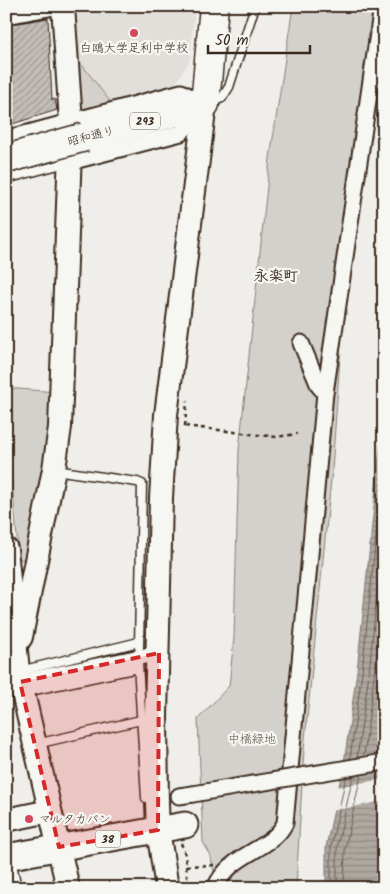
<svg xmlns="http://www.w3.org/2000/svg" width="390" height="894" viewBox="0 0 390 894" font-family="Kalam,'Klee One',sans-serif">
  <defs>
    <pattern id="water-rules" width="6" height="5" patternUnits="userSpaceOnUse" patternTransform="scale(1.25)"><rect width="6" height="5" fill="#afa8a1"/><path d="M0 2.5h6" fill="none" stroke="#908983"/></pattern>
    <pattern id="building-hatch" width="6" height="6" patternUnits="userSpaceOnUse" patternTransform="scale(1.25)"><rect width="6" height="6" fill="#c2bdb7"/><path d="M-1 1l2-2M0 6l6-6M5 7l2-2" fill="none" stroke="#9f9a94"/></pattern>
  </defs>
  <rect width="100%" height="100%" fill="#efeeea"/>
  <filter id="ink" filterUnits="userSpaceOnUse"><feTurbulence type="fractalNoise" baseFrequency=".02" numOctaves="2"/><feDisplacementMap in="SourceGraphic" scale="10" xChannelSelector="R" yChannelSelector="G"/><feConvolveMatrix kernelMatrix="1 2 1 2 8 2 1 2 1" color-interpolation-filters="sRGB"/></filter>
  <g filter="url(#ink)">
    <!-- built -->
    <polygon fill="#e2dfdb" points="73,6 195,6 190,60 173,88 112,104 79,61"/>
    <!-- park -->
    <g fill="#d4d1cc" stroke="#887e75">
      <polygon points="293,6 384,6 343,315 332,470 304,749 296,888 218,888 210,854 203,842 198,719 229,686 234,638 239,450 270,158"/>
      <polygon points="79,61 112,104 81,110 77,75 80,70"/>
      <polygon points="6,388 57,392 28,556 22,560 19,558 6,421"/>
    </g>
    <!-- water -->
    <polygon fill="url(#water-rules)" stroke="#81766d" points="384,409 384,888 326,888 326,847 344,763 357,671"/>
    <!-- pier -->
    <polygon fill="#efeeea" points="384,779 384,801 331,811 336,787"/>
    <g fill="none" stroke-linecap="round" stroke-linejoin="round">
      <!-- shore -->
      <g stroke="#695c52" stroke-width="1">
        <polyline points="364,756 384,596"/>
        <polyline points="357,758 369,673 384,521"/>
        <polyline points="350,759 362,672 384,459"/>
        <polyline points="331,888 331,847 346,777"/>
        <polyline points="337,888 337,848 353,776"/>
        <polyline points="344,888 345,849 361,775"/>
      </g>
    </g>
    <!-- building -->
    <polygon fill="url(#building-hatch)" stroke="#3b2a1e" points="48,18 52,100 55,99 57,110 9,125 6,116 6,25"/>
    <g fill="none" stroke-linecap="round" stroke-linejoin="round">
      <!-- lane casing -->
      <g stroke="#3b2a1e" stroke-width="11">
        <g id="lane">
          <polyline points="211,102 222,98 229,87 255,6"/>
          <polyline points="6,179 66,163"/>
          <polyline points="55,470 137,482 142,484 139,647"/>
          <polyline points="138,663 146,798"/>
          <polyline points="20,671 139,642"/>
          <polyline points="25,692 138,668"/>
          <polyline points="36,744 141,720"/>
          <polyline points="11,859 17,888"/>
        </g>
      </g>
      <!-- street casing -->
      <g stroke="#3b2a1e" stroke-width="19">
        <g id="street">
          <polyline points="6,16 60,6"/>
          <polyline points="6,139 181,92 205,104 181,133 70,162"/>
          <polyline points="301,343 319,386 325,393"/>
          <polyline points="20,682 159,653"/>
          <polyline points="179,796 193,794"/>
          <path d="M 215,888 C 230,852 272,851 285,823 L 325,393 L 382,6"/>
        </g>
      </g>
      <!-- secondary casing -->
      <g stroke="#3b2a1e" stroke-width="26">
        <g id="secondary">
          <polyline points="6,549 18,671 68,888"/>
          <polyline points="15,646 21,637 54,469 60,427 71,122 63,6"/>
          <polyline points="6,820 50,811"/>
          <polyline points="167,888 158,830 157,803 156,717 161,498 166,415 205,104"/>
        </g>
      </g>
      <!-- primary casing -->
      <g stroke="#3b2a1e" stroke-width="29">
        <polyline id="primary" points="6,857 185,825"/>
      </g>
      <!-- highway casing -->
      <g stroke="#3b2a1e" stroke-width="31">
        <polyline id="highway" points="85,137 205,104 214,6"/>
      </g>
      <!-- path -->
      <g stroke="#3b2a1e" stroke-width="2.5" stroke-dasharray="4 4" stroke-linecap="butt">
        <polyline points="185,426 187,401"/>
        <polyline points="185,426 276,437 297,434"/>
        <polyline points="6,719 12,718"/>
        <polyline points="181,843 185,854 188,888"/>
        <polyline points="186,866 214,865"/>
      </g>
      <!-- lane -->
      <use href="#lane" stroke="#f6f6f2" stroke-width="8"/>
      <!-- street -->
      <use href="#street" stroke="#f6f6f2" stroke-width="15"/>
      <!-- secondary -->
      <use href="#secondary" stroke="#f6f6f2" stroke-width="22"/>
      <!-- primary -->
      <use href="#primary" stroke="#f6f6f2" stroke-width="25"/>
      <!-- highway -->
      <use href="#highway" stroke="#f6f6f2" stroke-width="28"/>
      <!-- street-bridge casing -->
      <g stroke="#3b2a1e" stroke-width="19" stroke-linecap="butt">
        <polyline id="street-bridge" points="193,794 384,762"/>
      </g>
      <!-- highway-bridge casing -->
      <g stroke="#3b2a1e" stroke-width="31" stroke-linecap="butt">
        <polyline id="highway-bridge" points="6,159 85,137"/>
      </g>
      <!-- street-bridge -->
      <use href="#street-bridge" stroke="#f6f6f2" stroke-width="15"/>
      <!-- highway-bridge -->
      <use href="#highway-bridge" stroke="#f6f6f2" stroke-width="28"/>
    </g>
  </g>
  <!-- marked area -->
  <path fill="#d62828" fill-opacity="0.2" stroke="#d62828" stroke-width="4" stroke-dasharray="10 6" stroke-linejoin="round" d="M 159,653 L 158,830 L 59,847 L 20,682 Z"/>
  <!-- markers -->
  <g fill="#d1495b" stroke="#f6f6f2" stroke-width="2">
    <circle cx="134" cy="33" r="5"/>
    <circle cx="29" cy="819" r="5"/>
  </g>
  <g text-anchor="middle" stroke-width="4.5" stroke-linejoin="round" paint-order="stroke">
    <!-- shield labels -->
    <g fill="#f6f6f2" stroke="#73675e" stroke-width="1">
      <rect x="130" y="112.5" width="30" height="17" rx="4"/>
      <rect x="95.5" y="830.5" width="25" height="17" rx="4"/>
    </g>
    <g font-size="11" font-weight="bold" fill="#3b2a1e">
      <text x="145" y="125">293</text>
      <text x="108" y="843">38</text>
    </g>
    <!-- poi labels -->
    <g font-size="12" fill="#3b2a1e" stroke="#f6f6f2">
      <text x="134" y="52">白鴎大学足利中学校</text>
      <text x="39" y="823" text-anchor="start">マルタカパン</text>
    </g>
    <!-- street labels -->
    <g font-size="12" fill="#3b2a1e" stroke="#f6f6f2">
      <text transform="translate(91 136) rotate(-15)" y="4">昭和通り</text>
    </g>
    <!-- park labels -->
    <g font-size="12" fill="#61544a" stroke="#f6f6f2">
      <text x="252" y="743">中橋緑地</text>
    </g>
    <!-- quarter labels -->
    <g font-size="15" font-weight="bold" fill="#3b2a1e" stroke="#f6f6f2">
      <text x="276" y="281">永楽町</text>
    </g>
  </g>
  <!-- margin -->
  <rect width="390" height="894" fill="none" stroke="#f6f6f2" stroke-width="25"/>
  <rect x="12" y="12" width="365" height="869" fill="none" stroke="#3b2a1e" stroke-width="2" filter="url(#ink)"/>
  <!-- scale -->
  <path d="M208 45v8h102v-8" fill="none" stroke="#3b2a1e" stroke-width="2.5"/>
  <text x="215" y="45" font-size="15" fill="#3b2a1e" stroke="#f6f6f2" stroke-width="4" paint-order="stroke">50 m</text>
</svg>
